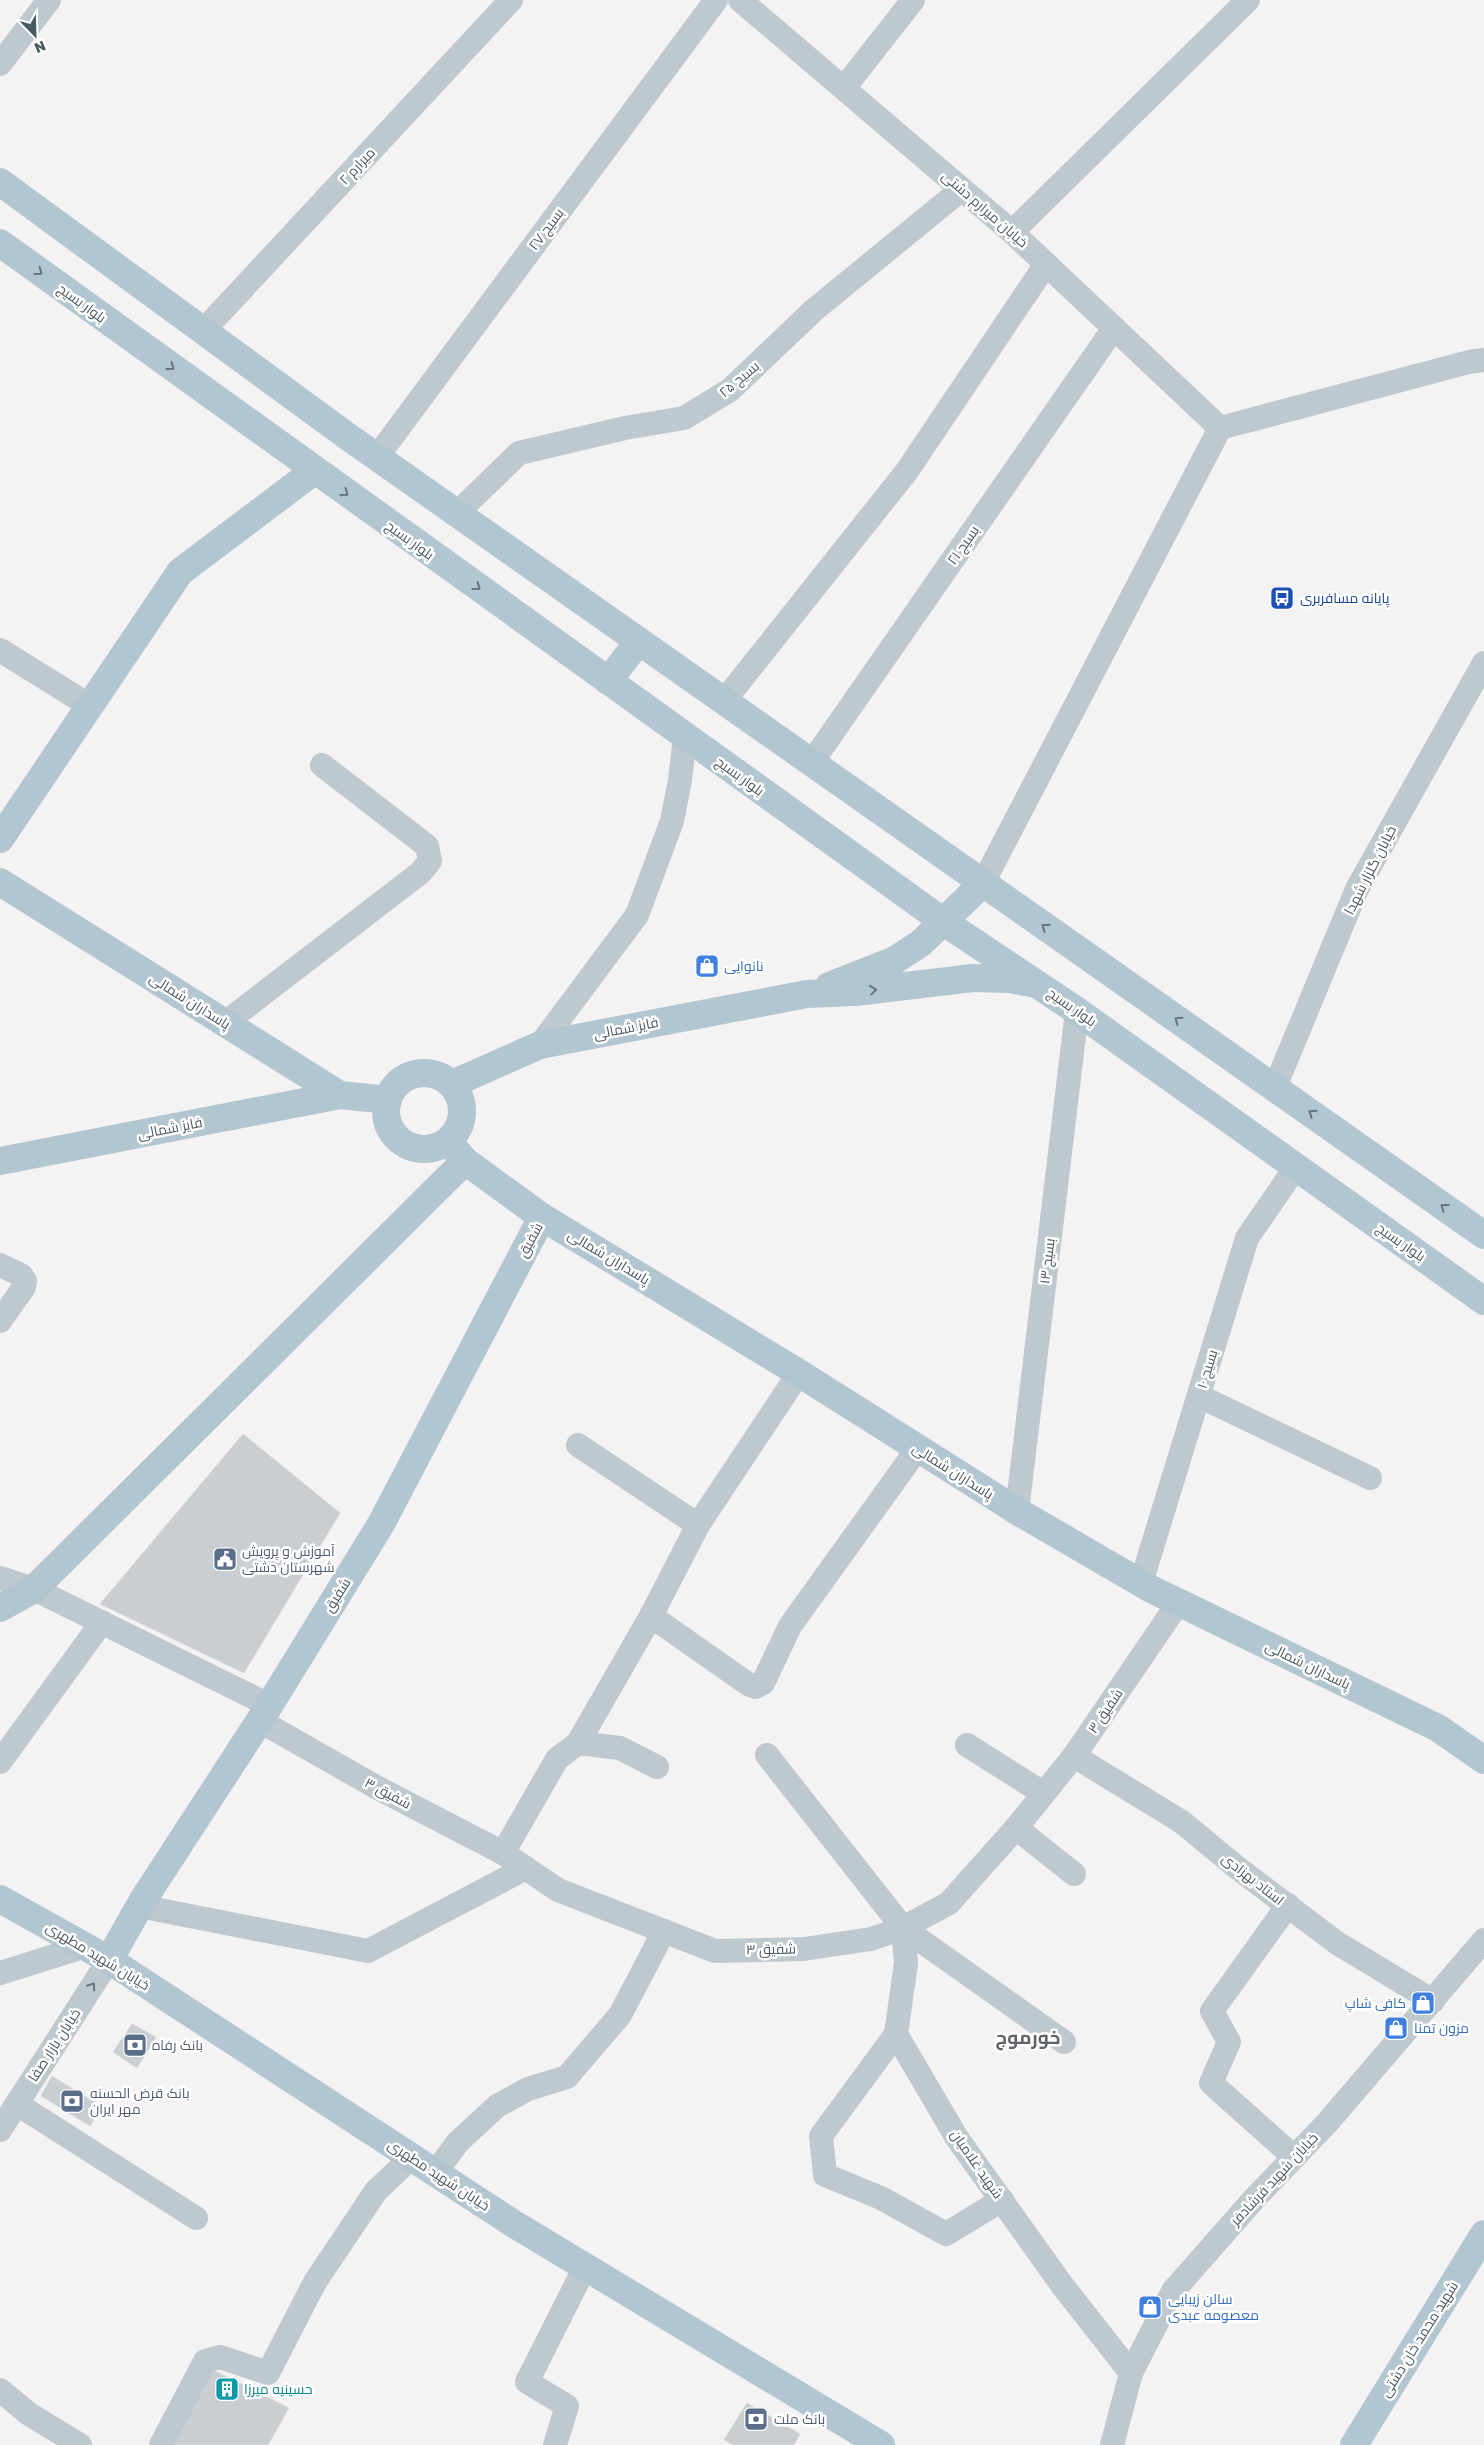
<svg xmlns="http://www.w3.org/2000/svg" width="1484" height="2445" viewBox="0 0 1484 2445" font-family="'Golos Text',Cairo,sans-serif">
  <rect width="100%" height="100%" fill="#f5f2f3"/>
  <!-- building -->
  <g fill="#c9ced2" stroke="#d6d9de">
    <polygon points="243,1434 340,1513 244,1673 100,1604"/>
    <polygon points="132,2024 156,2037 137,2068 113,2052"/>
    <polygon points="52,2076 102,2107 90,2126 41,2096"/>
    <polygon points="213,2370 289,2408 268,2445 171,2445"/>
    <polygon points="747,2403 800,2434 794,2445 734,2445 724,2440"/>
  </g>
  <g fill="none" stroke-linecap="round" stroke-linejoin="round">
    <!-- minor -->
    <g stroke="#bdc9cf" stroke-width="24">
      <polyline points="740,0 1012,232 1220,428"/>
      <polyline points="0,64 49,0"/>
      <polyline points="844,88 913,0"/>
      <polyline points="1012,232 1248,0"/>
      <polyline points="203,331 511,0"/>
      <polyline points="377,457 716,0"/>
      <polyline points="457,513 519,453 625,428 684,418 730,390 814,310 962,189"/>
      <polyline points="0,650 90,706"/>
      <polyline points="724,701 907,471 1046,264"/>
      <polyline points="812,762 1114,328"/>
      <polyline points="983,883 1220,428 1469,362 1484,360"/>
      <polyline points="225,1023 420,873 430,861 427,846 322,765"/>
      <polyline points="540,1045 637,915 672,821 680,780 685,736"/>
      <polyline points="1275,1087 1357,889 1484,663"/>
      <polyline points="0,1265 21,1275 25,1281 24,1287 0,1321"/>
      <polyline points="1199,1396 1370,1478"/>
      <polyline points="578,1445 698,1525"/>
      <polyline points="1017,1511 1077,1011"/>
      <polyline points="0,1578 34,1589 269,1705"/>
      <polyline points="1141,1583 1247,1238 1296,1167"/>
      <polyline points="651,1616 748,1684 755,1687 763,1683 790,1626 918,1448"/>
      <polyline points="260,1721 376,1787 503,1853 558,1890 715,1951 804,1949 871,1939 903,1928 949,1903 1016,1828 1074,1756 1179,1602"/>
      <polyline points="578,1743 620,1748 657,1767"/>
      <polyline points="967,1745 1043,1793"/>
      <polyline points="767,1755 903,1928 1064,2042"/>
      <polyline points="1074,1756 1182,1822 1235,1866 1337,1943 1433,2001"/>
      <polyline points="0,1762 102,1622"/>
      <polyline points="1016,1828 1074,1874"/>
      <polyline points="503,1853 557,1759 578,1743 651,1616 698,1525 799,1373"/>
      <polyline points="1288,1905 1212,2011 1229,2042 1211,2083 1294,2157"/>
      <polyline points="139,1906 368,1951 526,1868"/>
      <polyline points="903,1928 906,1963 896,2034 957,2138 1062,2285 1131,2373"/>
      <polyline points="0,1973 86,1946"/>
      <polyline points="896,2034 821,2136 825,2175 881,2198 946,2234 1002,2200"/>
      <polyline points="17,2104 196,2218"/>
      <polyline points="0,2130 109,1960"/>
      <polyline points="435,2173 458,2142 497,2106 528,2089 567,2077 620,2015 664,1931"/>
      <polyline points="0,2390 29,2414 80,2445"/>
      <polyline points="161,2445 205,2361 220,2357 268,2373 315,2282 376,2191 412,2157"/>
      <polyline points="555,2445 567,2406 527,2382 585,2267"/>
      <polyline points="1112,2445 1131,2373 1173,2291 1254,2199 1327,2123 1484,1940"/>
    </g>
    <!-- major -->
    <g stroke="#b2c6d1" stroke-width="28">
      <polyline points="0,182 347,436 1484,1235"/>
      <polyline points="0,243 944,922 1077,1011 1484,1301"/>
      <polyline points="608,681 639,641"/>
      <polyline points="0,839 180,572 314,471"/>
      <polyline points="0,882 340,1095 388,1100"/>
      <polyline points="829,986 895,960 921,943 983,883"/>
      <circle cx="424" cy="1111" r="38"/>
      <polyline points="452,1084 540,1045 807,994 855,992 973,978 1009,979 1031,983"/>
      <polyline points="448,1141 465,1161 542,1217 799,1373 1017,1511 1151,1589 1438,1728 1484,1760"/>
      <polyline points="0,1161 340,1095"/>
      <polyline points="0,1608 34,1589 465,1161"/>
      <polyline points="0,1899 109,1960 514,2224 881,2445"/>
      <polyline points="109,1960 143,1900 264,1714 381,1524 542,1217"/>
      <polyline points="1354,2445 1484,2234"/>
    </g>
  </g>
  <!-- one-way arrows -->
  <defs><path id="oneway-chevron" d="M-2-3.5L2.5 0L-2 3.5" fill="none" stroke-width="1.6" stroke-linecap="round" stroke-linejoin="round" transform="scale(1.25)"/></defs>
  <g stroke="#63747d">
    <use href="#oneway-chevron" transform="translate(39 272) rotate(36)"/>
    <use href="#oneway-chevron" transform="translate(171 367) rotate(36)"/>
    <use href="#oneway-chevron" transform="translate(345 493) rotate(36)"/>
    <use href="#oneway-chevron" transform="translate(477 587) rotate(36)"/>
    <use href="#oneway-chevron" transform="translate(1045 927) rotate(-145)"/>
    <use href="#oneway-chevron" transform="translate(873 990) rotate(-7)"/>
    <use href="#oneway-chevron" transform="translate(1178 1020) rotate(-145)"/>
    <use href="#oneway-chevron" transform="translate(1312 1113) rotate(-145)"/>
    <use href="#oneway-chevron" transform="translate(1444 1207) rotate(-144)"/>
  </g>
  <use stroke="#66757c" href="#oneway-chevron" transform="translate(92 1986) rotate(-57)"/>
  <!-- icons -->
  <defs>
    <g id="bus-square" transform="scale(1.25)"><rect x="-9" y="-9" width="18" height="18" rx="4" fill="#1a4fb4" stroke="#fff"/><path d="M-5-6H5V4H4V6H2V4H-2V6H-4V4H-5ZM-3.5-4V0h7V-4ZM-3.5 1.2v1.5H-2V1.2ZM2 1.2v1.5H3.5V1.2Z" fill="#fff"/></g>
    <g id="shop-square" transform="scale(1.25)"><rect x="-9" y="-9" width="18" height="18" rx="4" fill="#3f7fe0" stroke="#fff"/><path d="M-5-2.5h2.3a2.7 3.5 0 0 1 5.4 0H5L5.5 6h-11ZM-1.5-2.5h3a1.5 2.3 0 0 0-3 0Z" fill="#fff"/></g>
    <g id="civic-square" transform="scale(1.25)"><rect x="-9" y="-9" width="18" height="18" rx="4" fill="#5c6f8a" stroke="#fff"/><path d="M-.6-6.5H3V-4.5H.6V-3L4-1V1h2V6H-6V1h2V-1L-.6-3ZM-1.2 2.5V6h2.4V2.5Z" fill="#fff"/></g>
    <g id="bank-square" transform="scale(1.25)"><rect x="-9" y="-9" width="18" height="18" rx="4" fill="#5c6f8a" stroke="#fff"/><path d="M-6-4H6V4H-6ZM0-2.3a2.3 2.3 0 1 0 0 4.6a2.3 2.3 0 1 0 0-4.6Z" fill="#fff"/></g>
    <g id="building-square" transform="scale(1.25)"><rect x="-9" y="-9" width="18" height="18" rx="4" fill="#0f9aa8" stroke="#fff"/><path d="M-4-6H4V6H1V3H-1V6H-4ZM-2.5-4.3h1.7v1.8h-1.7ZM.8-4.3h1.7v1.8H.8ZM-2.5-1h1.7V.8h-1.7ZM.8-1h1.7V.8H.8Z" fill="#fff"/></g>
  </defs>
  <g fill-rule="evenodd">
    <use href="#bus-square" x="1282" y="598"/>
    <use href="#shop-square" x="707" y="966"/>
    <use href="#civic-square" x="225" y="1559"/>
    <use href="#shop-square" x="1423" y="2003"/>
    <use href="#shop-square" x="1396" y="2028"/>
    <use href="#bank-square" x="135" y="2045"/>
    <use href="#bank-square" x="72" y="2101"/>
    <use href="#shop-square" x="1150" y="2307"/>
    <use href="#building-square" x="227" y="2389"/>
    <use href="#bank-square" x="756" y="2419"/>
  </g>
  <g text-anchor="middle" stroke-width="5" stroke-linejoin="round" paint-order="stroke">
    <!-- street labels -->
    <g font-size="14" fill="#495961" stroke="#fff">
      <text transform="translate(357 166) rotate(-47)" y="5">میرارم ۲</text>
      <text transform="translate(985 209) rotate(41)" y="5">خیابان میرارم دشتی</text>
      <text transform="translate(546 229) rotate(-53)" y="5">بسیج ۲۷</text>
      <text transform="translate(82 303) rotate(36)" y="5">بلوار بسیج</text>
      <text transform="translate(739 379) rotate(-40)" y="5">بسیج ۲۵</text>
      <text transform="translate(410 540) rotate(36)" y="5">بلوار بسیج</text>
      <text transform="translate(963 545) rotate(-55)" y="5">بسیج ۲۱</text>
      <text transform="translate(740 776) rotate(36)" y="5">بلوار بسیج</text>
      <text transform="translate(1370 870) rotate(-63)" y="5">خیابان گلزار شهدا</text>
      <text transform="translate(190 1001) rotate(32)" y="5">پاسداران شمالی</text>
      <text transform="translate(1072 1007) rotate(35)" y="5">بلوار بسیج</text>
      <text transform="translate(626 1028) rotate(-11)" y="5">فایز شمالی</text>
      <text transform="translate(170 1128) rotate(-11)" y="5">فایز شمالی</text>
      <text transform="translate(530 1240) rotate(-62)" y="5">شفیق</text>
      <text transform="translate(1401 1242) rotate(35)" y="5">بلوار بسیج</text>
      <text transform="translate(609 1257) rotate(31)" y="5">پاسداران شمالی</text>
      <text transform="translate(1047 1261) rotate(-83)" y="5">بسیج ۱۳</text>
      <text transform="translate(1207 1369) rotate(-73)" y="5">بسیج ۱۰</text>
      <text transform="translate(953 1471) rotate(32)" y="5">پاسداران شمالی</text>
      <text transform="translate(337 1595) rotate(-58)" y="5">شفیق</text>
      <text transform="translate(1308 1665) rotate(26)" y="5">پاسداران شمالی</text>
      <text transform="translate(1105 1711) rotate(-56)" y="5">شفیق ۳</text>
      <text transform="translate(388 1793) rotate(28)" y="5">شفیق ۳</text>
      <text transform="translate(1253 1879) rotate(38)" y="5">استاد بهزادی</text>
      <text transform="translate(771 1949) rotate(-1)" y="5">شفیق ۳</text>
      <text transform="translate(98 1956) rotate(31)" y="5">خیابان شهید مطهری</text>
      <text transform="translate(54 2045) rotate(-57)" y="5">خیابان بازار صفا</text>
      <text transform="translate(977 2164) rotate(55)" y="5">شهید غلامیان</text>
      <text transform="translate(439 2175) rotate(33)" y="5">خیابان شهید مطهری</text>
      <text transform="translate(1274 2179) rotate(-47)" y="5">خیابان شهید فرشادفر</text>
      <text transform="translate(1419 2339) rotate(-58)" y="5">شهید محمد خان دشتی</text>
    </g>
    <!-- transit labels -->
    <g font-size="14" fill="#164399" stroke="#fff" text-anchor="start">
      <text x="1300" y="603">پایانه مسافربری</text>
    </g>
    <!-- shop labels -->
    <g font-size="14" fill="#366cbe" stroke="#fff" text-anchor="start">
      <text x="724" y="971">نانوایی</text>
      <text x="1406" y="2008" text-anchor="end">کافی شاپ</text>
      <text x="1414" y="2033">مزون تمنا</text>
      <text x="1168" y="2304">سالن زیبایی<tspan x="1168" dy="16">معصومه عبدی</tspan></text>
    </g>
    <!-- service labels -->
    <g font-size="14" fill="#4e5e75" stroke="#fff" text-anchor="start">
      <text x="242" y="1556">آموزش و پرویش<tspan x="242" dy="16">شهرستان دشتی</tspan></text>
      <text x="152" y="2050">بانک رفاه</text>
      <text x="90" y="2098">بانک قرض الحسنه<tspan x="90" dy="16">مهر ایران</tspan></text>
      <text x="774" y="2424">بانک ملت</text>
    </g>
    <!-- culture labels -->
    <g font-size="14" fill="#0d838f" stroke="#fff" text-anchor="start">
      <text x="244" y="2394">حسینیه میرزا</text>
    </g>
    <!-- district labels -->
    <g font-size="19" font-weight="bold" fill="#5e6468" stroke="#fff">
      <text x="1028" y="2044">خورموج</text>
    </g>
  </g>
  <!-- north arrow -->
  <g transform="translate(35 35) rotate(157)" stroke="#ffffff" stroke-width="4" paint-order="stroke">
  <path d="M0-4L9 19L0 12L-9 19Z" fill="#495961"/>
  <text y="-8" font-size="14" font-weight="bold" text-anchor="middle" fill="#495961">N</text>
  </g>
</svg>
